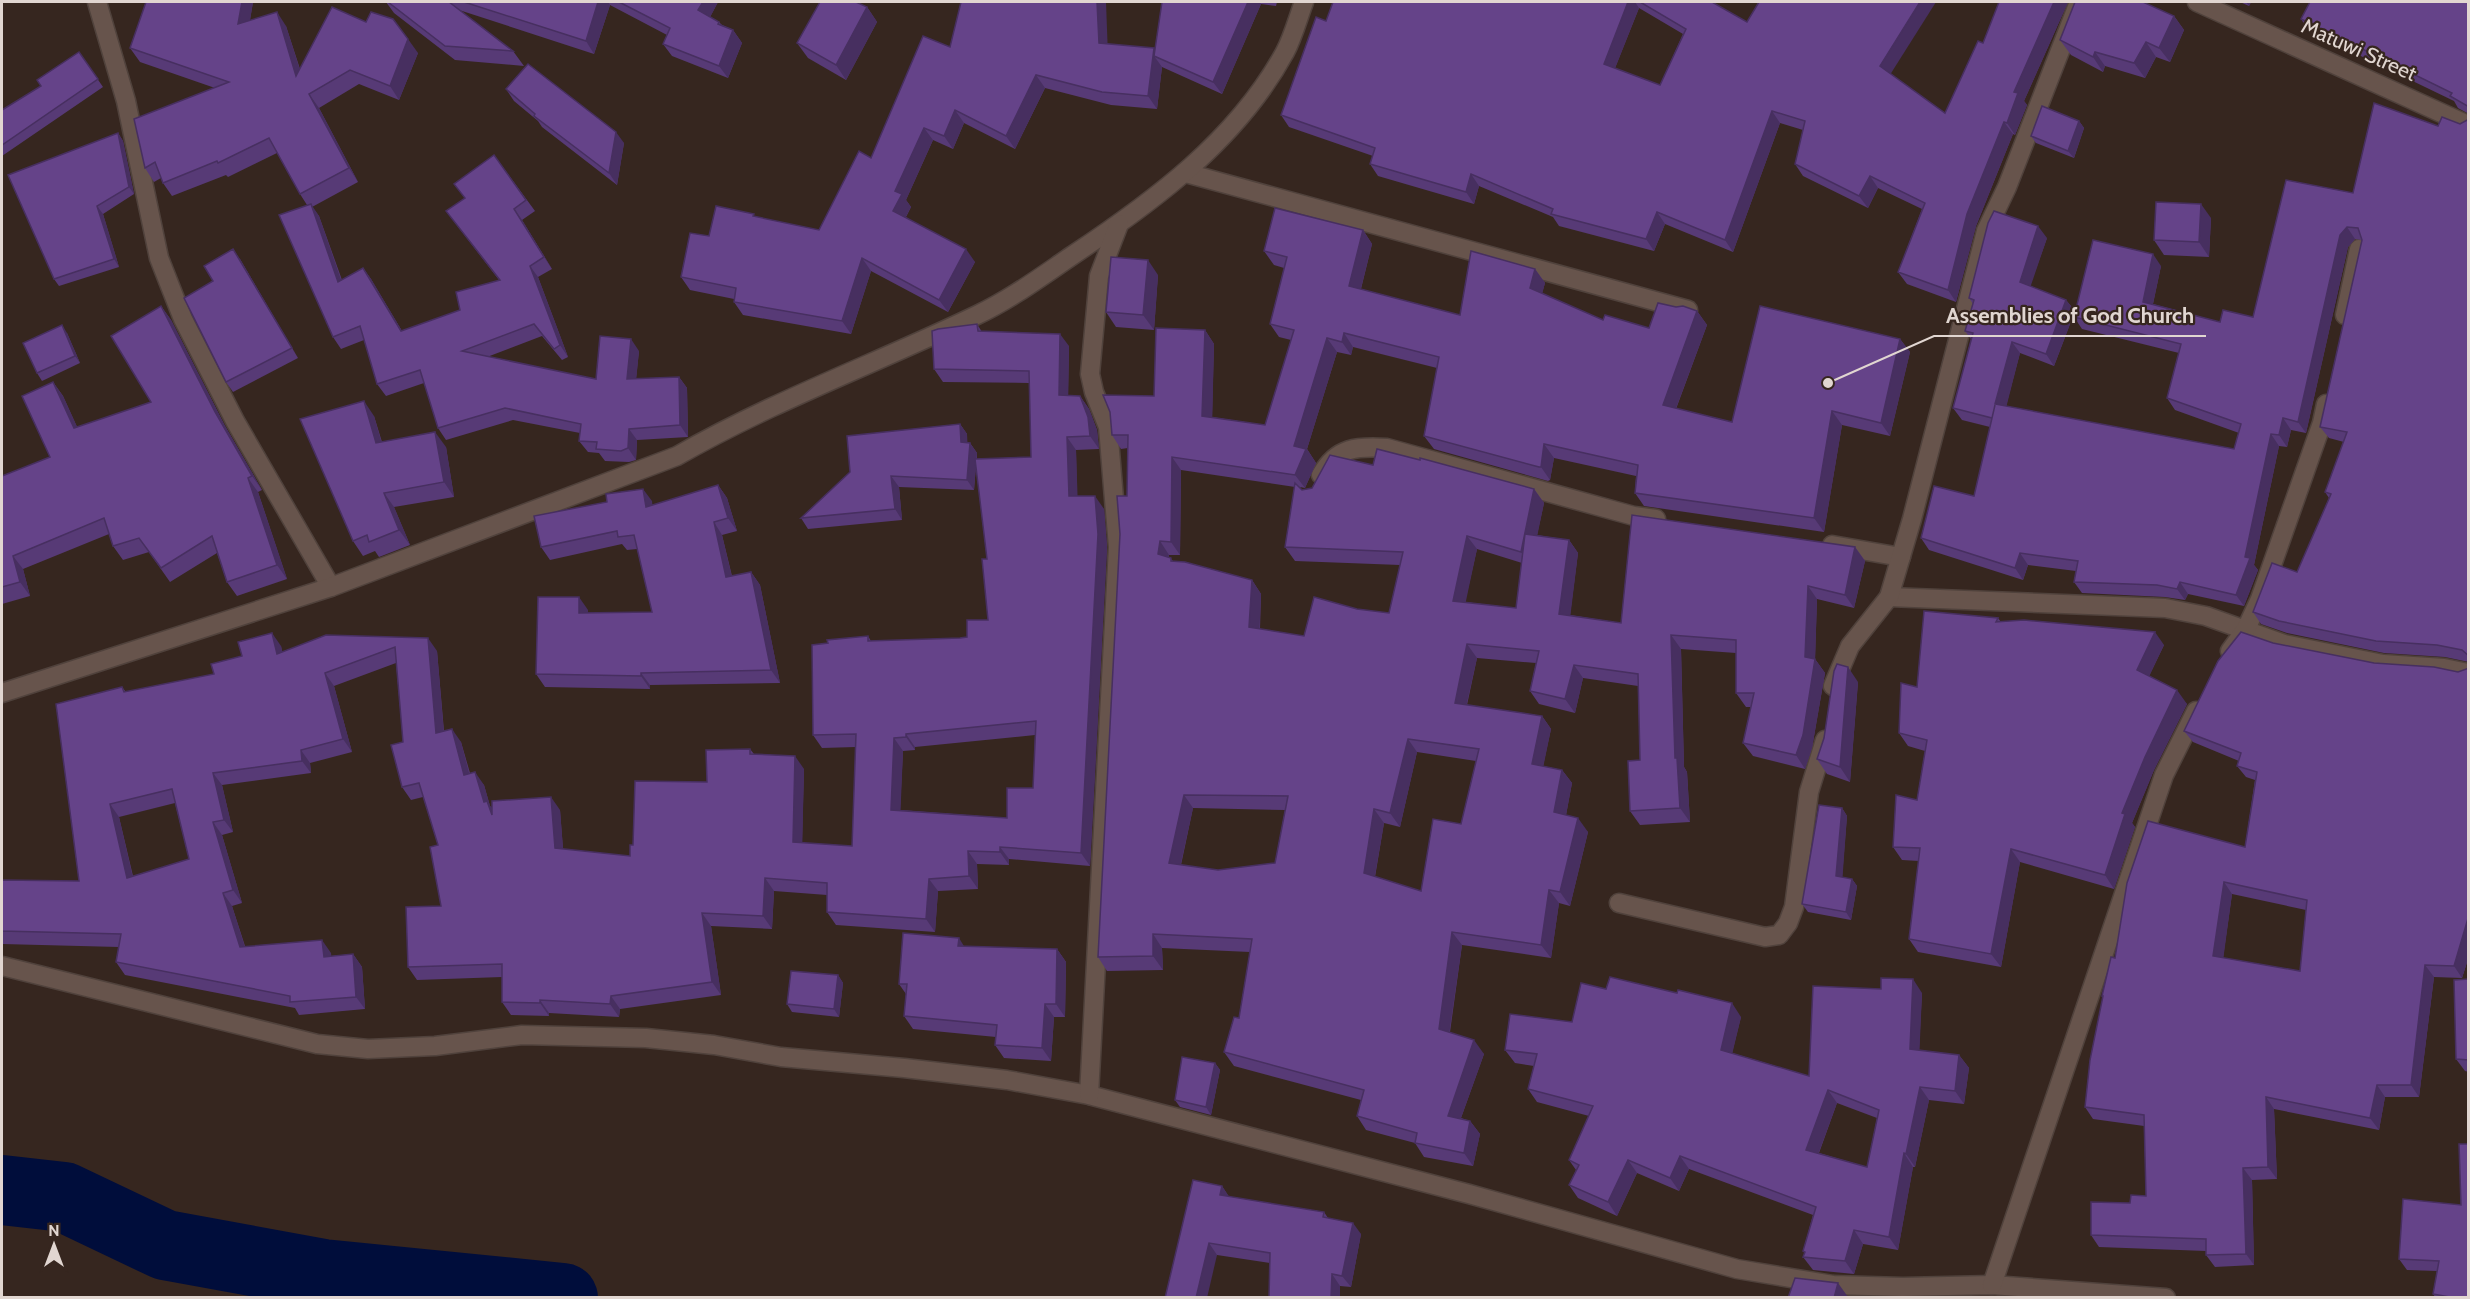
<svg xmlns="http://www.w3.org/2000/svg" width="2470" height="1299" viewBox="0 0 2470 1299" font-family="Cabin,sans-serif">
  <rect width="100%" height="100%" fill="#36261f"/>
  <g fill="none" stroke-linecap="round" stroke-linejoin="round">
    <!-- river -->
    <polyline stroke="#000d3b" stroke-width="70" points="2,1190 64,1197 165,1245 323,1274 563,1298"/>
    <!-- street casing -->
    <g stroke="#50423c" stroke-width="21">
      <g id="street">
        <polyline points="97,2 126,101 159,258 183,319 235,421 331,587"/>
        <polyline points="2197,2 2468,125"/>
        <polyline points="1186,173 1688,310"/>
        <polyline points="2345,315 2359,249"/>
        <path d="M 1321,475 C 1337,447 1357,446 1387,448 L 1634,516 L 1656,519"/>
        <polyline points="1832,545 1901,557"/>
        <polyline points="1889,597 2165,608 2206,616 2284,644 2383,664 2444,668 2468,673"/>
        <polyline points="2230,651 2246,629 2260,599 2322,423 2326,404"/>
        <polyline points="1833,686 1850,646 1889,597 1912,519 1986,231 2007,187 2079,2"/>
        <path d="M 2,693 L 331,587 L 677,456 C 773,401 877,363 977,315 C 1011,299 1042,276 1073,255 C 1154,201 1237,140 1285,52 C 1293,37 1298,18 1304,2"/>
        <polyline points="1619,903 1765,937 1779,935 1788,923 1794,907 1809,792 1825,740"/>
        <polyline points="2,966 317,1044 368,1049 435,1046 522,1035 646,1038 714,1045 781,1057 904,1068 1007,1080 1089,1095 1469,1194 1737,1269 1833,1285 1903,1287 1992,1285 2166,1298"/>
        <polyline points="1089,1095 1118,547 1108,427 1094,392 1090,374 1099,276 1119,224"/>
        <polyline points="1992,1285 2164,775 2196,711"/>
      </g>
    </g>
    <!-- street -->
    <use href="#street" stroke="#67544c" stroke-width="18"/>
  </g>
  <!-- wall -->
  <g fill="#573a76" fill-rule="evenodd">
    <polygon points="146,2 253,2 250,20 286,26 300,69 418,53 399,100 359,84 319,108 358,182 312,207 319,216 342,280 363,268 371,279 402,331 460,310 499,280 446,211 465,198 494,155 535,211 522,220 552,269 538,277 568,357 562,360 542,336 487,357 596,379 639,351 636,379 679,377 687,388 688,437 637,440 636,460 629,462 605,461 599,453 588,452 579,441 580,433 513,420 446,440 438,428 424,383 386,396 377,384 364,340 341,349 333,337 307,205 300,194 277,153 228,177 226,175 172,196 163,183 161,178 154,182 145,168 215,88 140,62 130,48"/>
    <polygon points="386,2 718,2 710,17 719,22 722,25 733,30 742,43 728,78 672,56 663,44 667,35 610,5 594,54 459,10 513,51 524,66 455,60 394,13"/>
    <polygon points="1162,2 1277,2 1276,6 1261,4 1222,94 1162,67 1157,109 1111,105 1045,88 1015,149 964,123 953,149 933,140 906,200 911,207 906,217 975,262 948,312 871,271 851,334 743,315 734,302 734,299 690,290 681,277 756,217 819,230 950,47 1107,44 1154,48 1155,50"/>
    <path d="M 1333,2 L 1712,2 L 1747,22 L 1891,74 L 1945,113 L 1983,43 L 1999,2 L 2068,2 L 2024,101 L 2027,105 L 2015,135 L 2013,134 L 1976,226 L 1956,302 L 1907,284 L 1898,272 L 1922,209 L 1878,188 L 1868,208 L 1803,176 L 1795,164 L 1803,130 L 1780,123 L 1733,252 L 1665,224 L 1654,251 L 1559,226 L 1553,217 L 1479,186 L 1474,204 L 1378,176 L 1370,164 L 1373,156 L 1289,127 L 1281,115 L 1326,21 ZM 1639,8 L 1683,34 L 1660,85 L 1615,68 Z"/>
    <polygon points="2240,2 2251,2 2249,6"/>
    <polygon points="2469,2 2469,114 2458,108 2454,101 2309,31 2301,19"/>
    <polygon points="867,7 877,22 846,80 808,58 797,43"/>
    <polygon points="2174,16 2184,30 2170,62 2156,57 2145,78 2105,66 2103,72 2071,55 2060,40"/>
    <polygon points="79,52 103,87 2,156 2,110 41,86"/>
    <polygon points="506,89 624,143 617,185 542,127 538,121 514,101"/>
    <polygon points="2469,119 2469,662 2445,657 2384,653 2287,633 2261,624 2253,612 2297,572 2329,498 2325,492 2344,442 2329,438 2320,427 2362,240 2355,239 2348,247 2306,433 2291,430 2287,447 2279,446 2254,565 2258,570 2244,606 2188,594 2185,600 2165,597 2082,593 2074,582 2076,571 2028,565 2023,580 1929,550 1921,538 1974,496 1990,427 1962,420 1953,408 1971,339 1965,331 1973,304 1969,298 2047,238 2030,286 2066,300 2075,311 2054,366 2020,353 2006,406 2234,449 2239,433 2175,410 2167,398 2179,353 2082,329 2074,317 2161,266 2153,304 2220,322 2253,317 2353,193 2438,126 2460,124"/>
    <polygon points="2079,121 2084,128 2074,158 2036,143 2031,136"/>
    <polygon points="118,133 123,141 134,194 103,214 119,267 59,286 54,279"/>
    <polygon points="2211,218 2209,257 2164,255 2154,240"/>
    <path d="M 1363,230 L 1372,244 L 1361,289 L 1460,315 L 1535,269 L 1545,283 L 1542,293 L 1603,320 L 1649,328 L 1676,307 L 1697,311 L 1707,325 L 1676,409 L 1732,422 L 1900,339 L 1910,352 L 1890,436 L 1842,425 L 1824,532 L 1644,506 L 1635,493 L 1636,476 L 1554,458 L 1550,480 L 1548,481 L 1434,449 L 1424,436 L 1437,368 L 1353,347 L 1351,355 L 1337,352 L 1307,449 L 1316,463 L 1305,488 L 1300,487 L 1302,490 L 1312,488 L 1373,465 L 1534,489 L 1544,503 L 1537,535 L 1569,540 L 1578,553 L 1570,615 L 1621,623 L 1855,547 L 1865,561 L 1854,608 L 1817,599 L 1815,659 L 1825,673 L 1812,748 L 1805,769 L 1753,756 L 1743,743 L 1751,707 L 1746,707 L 1736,693 L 1736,653 L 1681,649 L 1684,767 L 1687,772 L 1690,822 L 1640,825 L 1630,811 L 1640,760 L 1638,686 L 1583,678 L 1575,713 L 1539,704 L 1530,691 L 1536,663 L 1477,658 L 1467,705 L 1542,716 L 1551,729 L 1543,766 L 1562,770 L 1572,783 L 1566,815 L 1588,832 L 1570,906 L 1559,903 L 1551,958 L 1462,945 L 1450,1032 L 1484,1054 L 1461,1118 L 1470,1121 L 1480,1134 L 1473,1166 L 1424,1157 L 1415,1143 L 1366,1130 L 1357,1116 L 1361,1100 L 1234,1066 L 1224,1052 L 1239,1018 L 1250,952 L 1162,948 L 1163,970 L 1107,971 L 1098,957 L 1127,496 L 1128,448 L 1121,449 L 1112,435 L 1154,396 L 1205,330 L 1214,344 L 1212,417 L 1265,425 L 1291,340 L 1279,337 L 1270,324 L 1284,268 L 1274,265 L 1264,251 ZM 1181,470 L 1295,487 L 1285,547 L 1295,561 L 1400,565 L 1389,613 L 1357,609 L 1304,636 L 1260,629 L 1261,594 L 1252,580 L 1173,561 L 1169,557 L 1169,555 L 1180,555 ZM 1477,549 L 1522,563 L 1516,608 L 1465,602 ZM 1417,752 L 1476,761 L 1461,824 L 1421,891 L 1375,877 L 1384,823 L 1400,827 ZM 1193,808 L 1285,810 L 1275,863 L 1218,870 L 1181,865 Z"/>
    <polygon points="240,259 298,358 233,392 226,382 213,281"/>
    <polygon points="1158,275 1154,330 1116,327 1106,312"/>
    <polygon points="161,306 171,320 225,426 262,490 258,492 287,579 237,596 227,582 217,553 170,582 149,552 123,560 113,546 109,534 23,569 30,596 2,604 2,476 50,457 53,382 63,396 77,427 151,402"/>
    <path d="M 977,324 L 982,332 L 1069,346 L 1068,396 L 1080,396 L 1089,409 L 1097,430 L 1099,449 L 1076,450 L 1077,496 L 1104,509 L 1107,547 L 1090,866 L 1009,859 L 1009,865 L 977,864 L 978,889 L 938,891 L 935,932 L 836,925 L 827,912 L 827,895 L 774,891 L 772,929 L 711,926 L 721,995 L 620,1009 L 619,1017 L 549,1013 L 549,1016 L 511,1015 L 502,1002 L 502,977 L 417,980 L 408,967 L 441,906 L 438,845 L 423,797 L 411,800 L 402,787 L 403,742 L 396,663 L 334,686 L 352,752 L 310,763 L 311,773 L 222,785 L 233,832 L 222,835 L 242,903 L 232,906 L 245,946 L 331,953 L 331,956 L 353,954 L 362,967 L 365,1009 L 299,1015 L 295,1008 L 125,975 L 116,962 L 119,947 L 2,944 L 2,880 L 79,881 L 122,687 L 126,692 L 214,674 L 281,646 L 282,652 L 326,635 L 437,651 L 444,731 L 461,742 L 470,773 L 484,785 L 490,806 L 492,808 L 560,810 L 563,849 L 630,856 L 633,845 L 707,782 L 750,749 L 754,754 L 804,769 L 802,843 L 852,846 L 856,747 L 822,748 L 813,735 L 828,643 L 868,636 L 871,641 L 960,638 L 967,637 L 988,620 L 987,559 L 976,466 L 974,490 L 899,487 L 902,520 L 808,529 L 801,518 L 960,424 L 967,434 L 967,442 L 970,443 L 977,453 L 977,459 L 1031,457 L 1029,383 L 943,382 L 934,369 ZM 1035,735 L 1033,788 L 1007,818 L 900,810 L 903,751 L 915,750 L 915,747 ZM 175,803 L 189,859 L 133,876 L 119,817 Z"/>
    <polygon points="67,333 80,363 42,381 37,373"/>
    <polygon points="374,416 382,442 446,447 454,497 394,507 410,545 379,557 375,551 363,556 353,541"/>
    <polygon points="718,485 727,498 737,531 722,535 732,576 751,572 760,585 780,683 650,685 650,689 545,687 536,674 588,610 588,613 652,612 637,549 627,550 622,544 550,560 541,547 652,501 652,505"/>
    <polygon points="1998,618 2001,622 2164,645 2149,676 2187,704 2154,770 2132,823 2135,827 2114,889 2020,862 2001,967 1918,952 1909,939 1919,861 1902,860 1893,847 1917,800 1925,751 1908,746 1899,733 1917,687"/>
    <path d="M 2273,643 L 2374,663 L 2458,672 L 2469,668 L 2469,956 L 2462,978 L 2434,977 L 2419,1097 L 2385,1097 L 2379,1130 L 2274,1109 L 2277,1179 L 2252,1180 L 2254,1265 L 2215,1267 L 2206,1255 L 2206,1251 L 2099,1247 L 2091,1235 L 2130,1203 L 2146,1196 L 2144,1126 L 2093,1119 L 2085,1107 L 2103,998 L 2102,996 L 2115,958 L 2245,847 L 2255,780 L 2246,777 L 2237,766 L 2239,761 L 2193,742 L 2184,731 ZM 2232,894 L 2306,910 L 2300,971 L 2223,958 Z"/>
    <polygon points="1858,682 1850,782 1827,774 1817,759 1824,738"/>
    <polygon points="1842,808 1847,816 1842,877 1852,879 1857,886 1851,920 1808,912 1802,904"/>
    <polygon points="965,947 1057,949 1066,962 1065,1017 1054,1017 1051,1061 1004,1058 995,1045 996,1037 913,1029 904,1016 906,994 899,984"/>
    <polygon points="838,975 843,983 839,1017 792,1012 787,1004"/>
    <polygon points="2469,979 2469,1072 2465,1071 2456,1059"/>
    <path d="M 1606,989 L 1741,1017 L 1732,1053 L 1809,1076 L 1922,993 L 1919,1050 L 1959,1055 L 1969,1068 L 1964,1104 L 1929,1100 L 1915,1167 L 1913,1167 L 1898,1250 L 1863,1244 L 1854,1274 L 1813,1270 L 1803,1257 L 1805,1254 L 1803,1251 L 1813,1215 L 1689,1169 L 1679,1191 L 1637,1173 L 1617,1216 L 1578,1198 L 1569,1185 L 1576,1170 L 1569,1160 L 1589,1116 L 1537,1102 L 1528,1089 L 1534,1066 L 1515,1063 L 1505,1050 L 1572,1022 ZM 1837,1103 L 1877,1118 L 1867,1167 L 1819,1153 Z"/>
    <polygon points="1215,1063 1220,1070 1211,1115 1180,1107 1175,1100"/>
    <polygon points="1222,1186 1229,1197 1324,1212 1328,1218 1361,1234 1351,1287 1340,1286 1340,1298 1269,1298 1270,1263 1217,1255 1165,1298"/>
    <polygon points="2461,1205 2469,1298 2436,1298 2433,1294 2437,1271 2407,1270 2399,1259"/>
  </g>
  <!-- shaded-wall -->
  <g fill="#472f60">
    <polygon points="242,2 253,2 247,38 238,24"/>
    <polygon points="598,2 608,2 610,5 594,54 586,41"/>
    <polygon points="703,2 718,2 707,23 698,10"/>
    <polygon points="1097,2 1106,2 1108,56 1099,43"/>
    <polygon points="1248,2 1259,2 1261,4 1222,94 1213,82"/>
    <polygon points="1628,2 1635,2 1639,8 1612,76 1604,64"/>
    <polygon points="1920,2 1936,2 1888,78 1880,66"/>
    <polygon points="2054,2 2068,2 2024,101 2027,105 2015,135 2007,123 2014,92"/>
    <polygon points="2246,2 2251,2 2249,6"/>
    <polygon points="867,7 877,22 846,80 836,65"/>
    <polygon points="277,12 286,26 306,89 296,76"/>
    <polygon points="2174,16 2184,30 2170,62 2159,48"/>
    <polygon points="733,30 742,43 728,78 719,66"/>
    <polygon points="408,39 418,53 399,100 390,86"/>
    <polygon points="2146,42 2156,57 2145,78 2134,63"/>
    <polygon points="1154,48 1161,59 1154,56 1162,67 1157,109 1148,96"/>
    <polygon points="2095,52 2105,66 2103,72 2093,57"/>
    <polygon points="1036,75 1045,88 1015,149 1006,136"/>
    <polygon points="309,94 319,108 358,182 349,168"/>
    <polygon points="955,110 964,123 953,149 944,136"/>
    <polygon points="1772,111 1780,123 1733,252 1725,240"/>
    <polygon points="2079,121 2084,128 2074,158 2068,151"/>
    <polygon points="2004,122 2013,134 1976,226 1956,302 1948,290 1967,214"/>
    <polygon points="924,128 933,140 906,200 911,207 902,224 893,211 895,191"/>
    <polygon points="616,132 624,143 617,185 609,173"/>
    <polygon points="118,133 123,141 134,194 129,187"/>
    <polygon points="1471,174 1479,186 1474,204 1466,192"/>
    <polygon points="1870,176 1878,188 1868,208 1859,196"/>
    <polygon points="311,204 319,216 346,294 338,282"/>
    <polygon points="2201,204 2211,218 2209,257 2199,242"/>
    <polygon points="97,206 103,214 119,267 114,259"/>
    <polygon points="514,209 522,220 552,269 544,257"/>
    <polygon points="1657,212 1665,224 1654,251 1646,239"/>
    <polygon points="2038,226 2047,238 2028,294 2020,282"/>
    <polygon points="2347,227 2355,239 2348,247 2306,433 2298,422 2340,235"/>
    <polygon points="1363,230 1372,244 1358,300 1349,286"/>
    <polygon points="233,249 240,259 298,358 292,348"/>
    <polygon points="966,249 975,262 948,312 939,300"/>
    <polygon points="2153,254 2161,266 2151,313 2143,302"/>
    <polygon points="862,258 871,271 851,334 842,321"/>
    <polygon points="1148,260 1158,275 1154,330 1143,315"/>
    <polygon points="530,266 538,277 568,357 560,345"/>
    <polygon points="363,268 371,279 409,343 401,331"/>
    <polygon points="1535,269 1545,283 1540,302 1530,288"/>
    <polygon points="2066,300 2075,311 2054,366 2046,354"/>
    <polygon points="161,306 171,320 225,426 262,490 252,476 215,412"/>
    <polygon points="1697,311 1707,325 1672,419 1663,405"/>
    <polygon points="62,325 67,333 80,363 75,356"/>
    <polygon points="1205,330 1214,344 1212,429 1202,416"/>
    <polygon points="1344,333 1353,347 1351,355 1342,342"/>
    <polygon points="1060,334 1069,346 1068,408 1059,395"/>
    <polygon points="1327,338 1337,352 1307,449 1316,463 1305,488 1295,475 1294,446"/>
    <polygon points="631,339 639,351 635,391 627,379"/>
    <polygon points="1900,339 1910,352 1890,436 1881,423"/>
    <polygon points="2012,342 2020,353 2004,416 1995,404"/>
    <polygon points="679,377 687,388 688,437 680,425"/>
    <polygon points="53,382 63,396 84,442 74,428"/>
    <polygon points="1080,396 1089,409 1097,430 1099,449 1090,436"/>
    <polygon points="364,401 374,416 386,458 376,443"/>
    <polygon points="1832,411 1842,425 1824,532 1814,518"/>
    <polygon points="2283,418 2291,430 2287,447 2279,435"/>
    <polygon points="960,424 967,434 968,452 961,442"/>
    <polygon points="629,429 637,440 636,460 628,448"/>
    <polygon points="435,432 446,447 454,497 444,482"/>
    <polygon points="2271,434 2279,446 2254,565 2258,570 2244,606 2236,595 2245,557"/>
    <polygon points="1067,437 1076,450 1078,509 1069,496"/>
    <polygon points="970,443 977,453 974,490 967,480"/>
    <polygon points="1544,444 1554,458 1550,480 1541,467"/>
    <polygon points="1172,457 1181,470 1180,555 1171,542"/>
    <polygon points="891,476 899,487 902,520 895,509"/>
    <polygon points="248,478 258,492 287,579 277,565"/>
    <polygon points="718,485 727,498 737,531 728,518"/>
    <polygon points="643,489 652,501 654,520 646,507"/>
    <polygon points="1534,489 1544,503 1531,566 1521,552"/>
    <polygon points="384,493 394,507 410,545 399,530"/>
    <polygon points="1095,496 1104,509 1107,547 1090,866 1081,853"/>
    <polygon points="714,522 722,535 735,590 726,577"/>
    <polygon points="1467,536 1477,549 1463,615 1453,601"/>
    <polygon points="1569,540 1578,553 1569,627 1559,614"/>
    <polygon points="1160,541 1169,555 1167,568 1158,554"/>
    <polygon points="1855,547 1865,561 1854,608 1845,595"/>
    <polygon points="2020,553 2028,565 2023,580 2015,568"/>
    <polygon points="13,556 23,569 30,596 20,582"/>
    <polygon points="751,572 760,585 780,683 771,670"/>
    <polygon points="1252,580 1261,594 1259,640 1249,627"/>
    <polygon points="2180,582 2188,594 2185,600 2177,589"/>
    <polygon points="1808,586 1817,599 1815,662 1815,659 1825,673 1812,748 1805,769 1796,755 1805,657"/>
    <polygon points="579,597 588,610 588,626 579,613"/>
    <polygon points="2155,632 2164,645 2146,683 2137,670"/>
    <polygon points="272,633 281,646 286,666 277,654"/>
    <polygon points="1671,635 1681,649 1684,767 1687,772 1690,822 1680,808 1675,758"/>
    <polygon points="428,638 437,651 445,746 436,733"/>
    <polygon points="1467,644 1477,658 1464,716 1455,703"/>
    <polygon points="1574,665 1583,678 1575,713 1565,699"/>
    <polygon points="1848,667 1858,682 1850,782 1840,767"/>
    <polygon points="325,673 334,686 352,752 343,739"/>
    <polygon points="641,673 650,685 650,689 641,676"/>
    <polygon points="2177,690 2187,704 2154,770 2132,823 2135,827 2114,889 2105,875 2122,813 2145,757"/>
    <polygon points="1542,716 1551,729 1541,778 1532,764"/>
    <polygon points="452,729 461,742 473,788 464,775"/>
    <polygon points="906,734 915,747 915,750 906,737"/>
    <polygon points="894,738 903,751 900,823 891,810"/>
    <polygon points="1408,739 1417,752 1400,827 1390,813"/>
    <polygon points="301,750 310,763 311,773 302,761"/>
    <polygon points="795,756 804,769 802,855 793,842"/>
    <polygon points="1562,770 1572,783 1564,826 1554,812"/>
    <polygon points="475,772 484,785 490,806 496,814 501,828 484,802"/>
    <polygon points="213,773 222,785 233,832 224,820"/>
    <polygon points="1184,795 1193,808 1178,877 1169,863"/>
    <polygon points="551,797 560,810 564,861 555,848"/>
    <polygon points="110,804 119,817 136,891 127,878"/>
    <polygon points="1842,808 1847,816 1842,884 1836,876"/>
    <polygon points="1374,809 1384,823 1373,887 1364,873"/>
    <polygon points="1578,818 1588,832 1570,906 1560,892"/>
    <polygon points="213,822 222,835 242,903 233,890"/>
    <polygon points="1000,847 1009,859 1009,865 1000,852"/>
    <polygon points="2011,849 2020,862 2001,967 1991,954"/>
    <polygon points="968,851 977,864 978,889 969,876"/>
    <polygon points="765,878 774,891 772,929 763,916"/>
    <polygon points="929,879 938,891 935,932 926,919"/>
    <polygon points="1852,879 1857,886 1851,920 1846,912"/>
    <polygon points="2224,882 2232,894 2222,968 2213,956"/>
    <polygon points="1549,890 1559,903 1551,958 1541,945"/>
    <polygon points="223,893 232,906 249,960 240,947"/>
    <polygon points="702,913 711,926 721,995 712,982"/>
    <polygon points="2469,915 2469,956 2462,978 2454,966"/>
    <polygon points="1452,932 1462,945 1448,1042 1439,1029"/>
    <polygon points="1153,934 1162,948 1163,970 1153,956"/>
    <polygon points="959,938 967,951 958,946"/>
    <polygon points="322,940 331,953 333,969 324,957"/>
    <polygon points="1057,949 1066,962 1065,1017 1056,1004"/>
    <polygon points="353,954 362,967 365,1009 356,997"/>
    <polygon points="2425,965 2434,977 2419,1097 2411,1085"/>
    <polygon points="838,975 843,983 839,1017 834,1009"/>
    <polygon points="1913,979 1922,993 1919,1062 1910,1049"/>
    <polygon points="611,996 620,1009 619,1017 610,1004"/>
    <polygon points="540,1000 549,1013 549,1016 540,1003"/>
    <polygon points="1732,1003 1741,1017 1730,1063 1721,1050"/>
    <polygon points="1045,1004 1054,1017 1051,1061 1042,1048"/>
    <polygon points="1474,1040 1484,1054 1457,1129 1448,1116"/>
    <polygon points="1959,1055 1969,1068 1964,1104 1955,1091"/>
    <polygon points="1215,1063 1220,1070 1211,1115 1206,1107"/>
    <polygon points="2377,1085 2385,1097 2379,1130 2370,1118"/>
    <polygon points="1920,1087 1929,1100 1915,1167 1906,1154"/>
    <polygon points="1828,1090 1837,1103 1815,1163 1806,1150"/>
    <polygon points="2266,1097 2274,1109 2277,1179 2268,1167"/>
    <polygon points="1470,1121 1480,1134 1473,1166 1464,1153"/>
    <polygon points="1904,1153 1913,1167 1898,1250 1889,1237"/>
    <polygon points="1680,1156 1689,1169 1679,1191 1670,1178"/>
    <polygon points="1628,1160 1637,1173 1617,1216 1608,1202"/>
    <polygon points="2243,1168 2252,1180 2254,1265 2246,1254"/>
    <polygon points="1222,1186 1230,1198 1220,1195"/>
    <polygon points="1353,1223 1361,1234 1351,1287 1342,1276"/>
    <polygon points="1854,1230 1863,1244 1854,1274 1845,1261"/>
    <polygon points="1209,1243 1217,1255 1207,1298 1196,1298"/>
    <polygon points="1332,1274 1340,1286 1340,1298 1331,1298"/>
    <polygon points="1838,1283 1848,1297 1847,1298 1834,1298"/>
  </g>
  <!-- building -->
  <g fill="#654389" stroke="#472f60" stroke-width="1.5" fill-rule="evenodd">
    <polygon points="146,2 242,2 238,24 277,12 296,76 332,7 366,22 371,12 393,19 408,39 390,86 350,70 309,94 349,168 300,194 269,138 218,163 217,161 163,183 155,162 145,168 134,119 229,82 130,48"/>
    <polygon points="388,2 449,2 513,51 445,46"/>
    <polygon points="464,2 598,2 586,41"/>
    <polygon points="619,2 703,2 698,10 719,22 718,24 733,30 719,66 663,44 670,28"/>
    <polygon points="820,2 856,2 867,7 836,65 797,43"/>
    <polygon points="961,2 1097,2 1099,43 1154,48 1148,96 1102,92 1036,75 1006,136 955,110 944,136 924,128 895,191 902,194 893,211 966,249 939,300 862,258 842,321 734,302 736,288 681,277 690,233 709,236 716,206 754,214 753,216 819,230 859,151 871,158 923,36 950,47"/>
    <polygon points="1162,2 1248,2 1213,82 1154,56"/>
    <polygon points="1333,2 1628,2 1604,64 1660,85 1686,29 1640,2 1712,2 1747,22 1759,2 1920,2 1880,66 1945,113 1978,41 1983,43 1999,2 2054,2 2014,92 2018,93 2007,123 2004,122 1967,214 1948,290 1898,272 1925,203 1870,176 1859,196 1795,164 1805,121 1772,111 1725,240 1657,212 1646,239 1551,214 1553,209 1471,174 1466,192 1370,164 1375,148 1281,115 1316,17 1326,21"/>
    <polygon points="2075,2 2143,2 2174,16 2159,48 2146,42 2134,63 2095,52 2093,57 2060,40"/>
    <polygon points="2310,2 2469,2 2469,107 2450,96 2452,93 2301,19"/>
    <polygon points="79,52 98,79 2,145 2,110 41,86 37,80"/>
    <polygon points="528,64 616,132 609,173 534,116 535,114 506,89"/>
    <polygon points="2374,103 2438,126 2442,117 2460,124 2469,119 2469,656 2462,650 2437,645 2376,641 2279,621 2253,612 2272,563 2297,572 2331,494 2325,492 2347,432 2320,427 2362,240 2358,228 2347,227 2340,235 2298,422 2283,418 2279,435 2271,434 2245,557 2250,558 2236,595 2180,582 2177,589 2157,585 2074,582 2078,561 2020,553 2015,568 1921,538 1934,486 1974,496 1995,405 1992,418 1953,408 1973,333 1965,331 1974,300 1969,298 1988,223 1994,211 2038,226 2020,282 2066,300 2046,354 2012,342 1995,404 2234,449 2241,424 2167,398 2181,344 2074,317 2093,240 2153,254 2143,302 2220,322 2223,310 2253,317 2286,180 2353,193"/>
    <polygon points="2042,106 2079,121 2068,151 2031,136"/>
    <polygon points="118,133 129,187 97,206 114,259 54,279 8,175"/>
    <polygon points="494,155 526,200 514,209 544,257 530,266 560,345 554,349 534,324 462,351 596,379 600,336 631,339 627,379 679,377 680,425 629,429 628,448 621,451 596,449 597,442 579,441 581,424 505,408 438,428 420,370 377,384 360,326 333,337 279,215 311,204 338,282 363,268 401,331 460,310 456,292 500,280 446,211 465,198 454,184"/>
    <polygon points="2156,202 2201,204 2199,242 2154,240"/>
    <path d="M 1275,208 L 1363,230 L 1349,286 L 1460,315 L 1471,251 L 1535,269 L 1530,288 L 1603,320 L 1605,315 L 1649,328 L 1658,303 L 1676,307 L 1683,306 L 1697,311 L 1663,405 L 1732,422 L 1760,306 L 1900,339 L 1881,423 L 1832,411 L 1814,518 L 1635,493 L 1638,465 L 1544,444 L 1541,467 L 1539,467 L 1424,436 L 1439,357 L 1344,333 L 1342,342 L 1327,338 L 1294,446 L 1306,449 L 1295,475 L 1172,457 L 1171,542 L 1160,541 L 1158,554 L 1171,558 L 1171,561 L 1185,562 L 1252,580 L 1249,627 L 1304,636 L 1314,597 L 1357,609 L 1389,613 L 1403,552 L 1285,547 L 1295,483 L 1302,490 L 1312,488 L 1330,455 L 1373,465 L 1377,449 L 1420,460 L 1420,458 L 1534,489 L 1521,552 L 1467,536 L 1453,601 L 1516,608 L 1525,534 L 1569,540 L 1559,614 L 1621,623 L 1632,515 L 1855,547 L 1845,595 L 1808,586 L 1805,657 L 1815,659 L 1803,735 L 1796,755 L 1743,743 L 1754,693 L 1736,693 L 1736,640 L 1671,635 L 1675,758 L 1677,758 L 1680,808 L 1630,811 L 1628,761 L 1640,760 L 1638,674 L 1574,665 L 1565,699 L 1530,691 L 1539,651 L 1467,644 L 1455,703 L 1542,716 L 1532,764 L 1562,770 L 1554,812 L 1578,818 L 1560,892 L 1549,890 L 1541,945 L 1452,932 L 1439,1029 L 1474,1040 L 1448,1116 L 1470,1121 L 1464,1153 L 1415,1143 L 1417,1133 L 1357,1116 L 1364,1090 L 1224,1052 L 1234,1017 L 1239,1018 L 1252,939 L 1153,934 L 1153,956 L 1098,957 L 1120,534 L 1117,496 L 1127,496 L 1128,435 L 1112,435 L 1110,412 L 1103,395 L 1154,396 L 1156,328 L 1205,330 L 1202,416 L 1265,425 L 1294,330 L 1270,324 L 1287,257 L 1264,251 ZM 1408,739 L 1479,749 L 1461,824 L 1433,819 L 1421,891 L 1364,873 L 1374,809 L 1390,813 ZM 1184,795 L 1288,796 L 1275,863 L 1218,870 L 1169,863 Z"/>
    <polygon points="233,249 292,348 226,382 184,298 213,281 204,266"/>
    <polygon points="1111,257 1148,260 1143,315 1106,312"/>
    <polygon points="161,306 215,412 252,476 248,478 277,565 227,582 212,536 161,568 139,538 113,546 104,518 13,556 20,582 2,587 2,476 50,457 22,396 53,382 74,428 151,402 111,336"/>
    <path d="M 977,324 L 978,331 L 1060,334 L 1059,395 L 1080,396 L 1088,417 L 1090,436 L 1067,437 L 1069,496 L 1095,496 L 1098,534 L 1081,853 L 1000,847 L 1000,852 L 968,851 L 969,876 L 929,879 L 926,919 L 827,912 L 827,883 L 765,878 L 763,916 L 702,913 L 712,982 L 611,996 L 610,1004 L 540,1000 L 540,1003 L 502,1002 L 502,964 L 408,967 L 406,907 L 441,906 L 430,847 L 438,845 L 419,783 L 402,787 L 391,745 L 403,742 L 395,647 L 325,673 L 343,739 L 301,750 L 302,761 L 213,773 L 224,820 L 213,822 L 233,890 L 223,893 L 240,947 L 322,940 L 324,957 L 353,954 L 356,997 L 290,1002 L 290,996 L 116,962 L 121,934 L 2,931 L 2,880 L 79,881 L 56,704 L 122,687 L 124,692 L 214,674 L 211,664 L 242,656 L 238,642 L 272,633 L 277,654 L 326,635 L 428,638 L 436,733 L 452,729 L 464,775 L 475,772 L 484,802 L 487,801 L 492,815 L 492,801 L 551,797 L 555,848 L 630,856 L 630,845 L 633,845 L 635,781 L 707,782 L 706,750 L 750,749 L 750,754 L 795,756 L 793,842 L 852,846 L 856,734 L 813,735 L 812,645 L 828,643 L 827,640 L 868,636 L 868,641 L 960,638 L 967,637 L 967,620 L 988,620 L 982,559 L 987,559 L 975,459 L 1031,457 L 1029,371 L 934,369 L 932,331 L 938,329 ZM 1036,721 L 1033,788 L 1007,788 L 1007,818 L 891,810 L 894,738 L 906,737 L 906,734 ZM 172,789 L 189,859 L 127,878 L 110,804 Z"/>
    <polygon points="62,325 75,356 37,373 23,343"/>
    <polygon points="364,401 376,443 435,432 444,482 384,493 399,530 369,542 367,535 353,541 300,419"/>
    <polygon points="960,424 961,442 970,443 967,480 891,476 895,509 801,518 850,472 847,436"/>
    <polygon points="718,485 728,518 714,522 726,577 751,572 771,670 641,673 641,676 536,674 538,597 579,597 579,613 652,612 634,535 618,537 617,531 541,547 534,516 607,502 606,494 643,489 646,507"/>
    <polygon points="1924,611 1998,618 1996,622 2024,620 2155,632 2137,670 2177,690 2145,757 2122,813 2125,814 2105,875 2011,849 1991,954 1909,939 1920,848 1893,847 1896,795 1917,800 1927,740 1899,733 1901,683 1917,687"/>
    <path d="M 2241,632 L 2273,643 L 2374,663 L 2434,667 L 2458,672 L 2469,668 L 2469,915 L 2454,966 L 2425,965 L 2411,1085 L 2377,1085 L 2370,1118 L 2266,1097 L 2268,1167 L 2243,1168 L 2246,1254 L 2206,1255 L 2206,1239 L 2091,1235 L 2091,1202 L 2130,1203 L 2131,1195 L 2146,1196 L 2144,1115 L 2085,1107 L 2090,1060 L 2103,996 L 2102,996 L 2111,957 L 2115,958 L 2127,883 L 2148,821 L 2245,847 L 2257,772 L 2237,766 L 2241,753 L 2184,731 L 2218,661 ZM 2224,882 L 2307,900 L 2300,971 L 2213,956 Z"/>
    <polygon points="1837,664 1848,667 1840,767 1817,759 1824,738 1834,671"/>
    <polygon points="1819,805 1842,808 1836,876 1852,879 1846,912 1802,904"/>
    <polygon points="903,933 959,938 958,946 1057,949 1056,1004 1045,1004 1042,1048 995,1045 997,1025 904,1016 907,984 899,984"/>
    <polygon points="791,971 838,975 834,1009 787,1004"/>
    <path d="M 1610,977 L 1677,993 L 1678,990 L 1732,1003 L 1721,1050 L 1809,1076 L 1813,986 L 1881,989 L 1881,978 L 1913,979 L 1910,1049 L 1959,1055 L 1955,1091 L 1920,1087 L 1906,1154 L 1904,1153 L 1889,1237 L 1854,1230 L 1845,1261 L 1803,1257 L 1805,1252 L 1803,1251 L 1816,1207 L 1680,1156 L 1670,1178 L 1628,1160 L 1608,1202 L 1569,1185 L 1579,1165 L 1569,1160 L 1593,1106 L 1528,1089 L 1537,1054 L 1505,1050 L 1510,1014 L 1572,1022 L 1581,983 L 1606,989 ZM 1828,1090 L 1879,1110 L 1867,1167 L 1806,1150 Z"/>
    <polygon points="2469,979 2469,1060 2456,1059 2454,980"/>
    <polygon points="1182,1057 1215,1063 1206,1107 1175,1100"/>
    <polygon points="2459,1144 2469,1144 2469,1298 2455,1298 2433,1294 2439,1261 2399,1259 2403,1199 2461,1205"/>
    <polygon points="1193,1180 1222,1186 1220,1195 1324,1212 1323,1217 1353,1223 1342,1276 1332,1274 1331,1298 1269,1298 1270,1253 1209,1243 1196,1298 1165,1298"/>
    <polygon points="1795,1278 1838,1283 1834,1298 1788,1298"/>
  </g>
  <g text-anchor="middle" stroke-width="4.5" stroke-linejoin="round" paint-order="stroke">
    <!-- street labels -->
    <g font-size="21" fill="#e1d6d1" stroke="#36261f">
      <text transform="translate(2359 50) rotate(24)" y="7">Matuwi Street</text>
    </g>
  </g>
  <!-- callouts -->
  <path fill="none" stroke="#e1d6d1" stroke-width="2" d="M1828 383L1934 336H2206"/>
  <circle fill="#e1d6d1" stroke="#36261f" stroke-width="2" cx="1828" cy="383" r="6"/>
  <g font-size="22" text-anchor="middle" font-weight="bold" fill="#e1d6d1" stroke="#36261f" stroke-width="4.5" stroke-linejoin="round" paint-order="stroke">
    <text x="2070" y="323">Assemblies of God Church</text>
  </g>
  <!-- border -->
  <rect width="2470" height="1299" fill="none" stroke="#e1d6d1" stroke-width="6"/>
  <!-- north arrow -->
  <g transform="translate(54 1245)" stroke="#36261f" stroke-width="4.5" paint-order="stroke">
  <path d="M0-4.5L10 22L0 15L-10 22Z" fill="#e1d6d1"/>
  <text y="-9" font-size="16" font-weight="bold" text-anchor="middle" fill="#e1d6d1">N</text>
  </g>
</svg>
